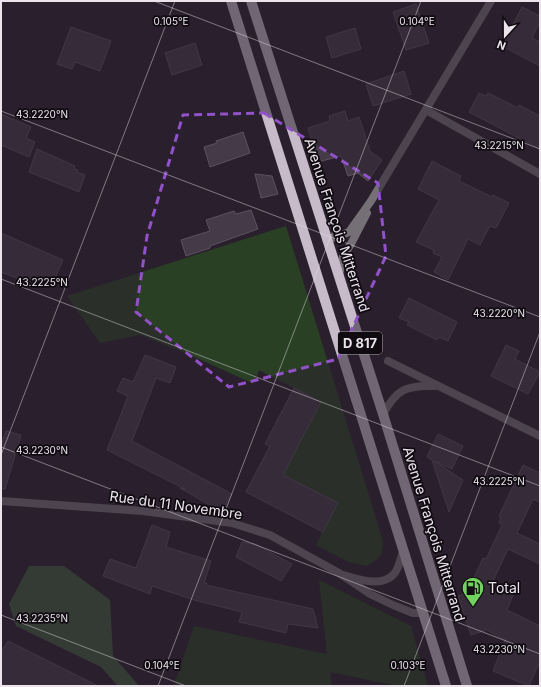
<svg xmlns="http://www.w3.org/2000/svg" width="541" height="687" viewBox="0 0 541 687" font-family="Inter,sans-serif">
  <rect width="100%" height="100%" fill="#2a202d"/>
  <!-- green -->
  <g fill="#2a4025">
    <path d="M 286,226 L 383,541 C 383,556 379,559 367,566 L 349,562 L 316,545 L 337,503 L 283,475 L 321,402 L 259,370 L 254,384 L 186,353 L 140,335 L 100,343 L 67,296 Z"/>
    <polygon points="319,580 411,626 428,686 398,686 330,672 332,686 174,686 194,626 327,654"/>
  </g>
  <!-- forest -->
  <polygon fill="#415b3c" points="29,566 64,566 110,600 113,656 139,686 118,686 101,667 16,626 9,604"/>
  <!-- building -->
  <g fill="#453a48" stroke="#5d5160">
    <polygon points="416,4 429,43 406,50 393,12"/>
    <polygon points="522,7 540,16 540,22 532,38 540,42 540,66 502,46"/>
    <polygon points="71,27 111,41 100,71 75,62 72,69 57,64"/>
    <polygon points="355,28 361,49 332,58 326,37"/>
    <polygon points="195,43 202,65 172,75 165,53"/>
    <polygon points="404,71 411,94 373,106 366,84"/>
    <polygon points="479,93 486,96 488,93 518,108 519,105 540,116 540,149 469,112"/>
    <polygon points="345,111 348,121 359,117 370,151 382,160 368,181 358,173 348,176 341,156 318,162 308,128 330,121 329,116"/>
    <polygon points="1,114 31,127 26,138 35,142 29,157 1,145"/>
    <polygon points="243,132 250,153 210,167 204,147 217,143 216,141"/>
    <polygon points="37,149 75,166 74,169 78,170 77,172 85,175 79,192 29,172"/>
    <polygon points="432,161 461,176 459,181 492,197 493,195 509,203 496,228 490,226 480,245 468,239 448,280 434,272 442,257 433,253 434,250 416,242 439,200 418,189"/>
    <polygon points="255,174 272,176 278,194 261,198"/>
    <polygon points="251,210 258,229 210,246 210,248 186,256 181,240 210,231 206,220 234,211 236,214"/>
    <polygon points="1,233 63,260 51,287 29,278 27,282 1,272"/>
    <polygon points="409,298 457,322 448,341 439,337 437,340 407,325 409,322 399,318"/>
    <polygon points="506,345 519,351 515,359 540,372 528,394 491,376"/>
    <polygon points="145,355 176,367 170,383 156,378 132,441 232,494 222,512 180,488 185,489 107,450 128,396 117,391 123,378 133,382"/>
    <polygon points="294,388 321,402 283,475 338,503 323,532 246,492 270,446 265,444"/>
    <polygon points="6,431 21,435 5,489 1,489 1,445"/>
    <polygon points="438,434 463,446 452,469 434,461 463,480 449,512 432,460 427,457"/>
    <polygon points="523,465 540,473 540,502 533,499 517,533 540,544 540,564 508,549 493,581 515,590 507,610 540,626 540,661 529,686 493,671 505,640 487,630 471,635 458,596 467,593 483,558 486,559 502,525 499,523 501,517 499,516"/>
    <polygon points="152,525 170,532 166,547 211,561 204,583 207,583 206,585 313,609 318,628 288,624 286,633 261,627 239,622 242,612 194,600 152,586 150,594 103,576 110,559 136,568"/>
    <polygon points="242,542 255,544 292,564 281,581 236,557"/>
    <polygon points="8,641 98,686 1,686 1,652"/>
  </g>
  <g fill="none" stroke-linecap="round" stroke-linejoin="round">
    <!-- minor -->
    <g stroke="#756f76" stroke-width="8">
      <polyline points="426,110 540,174"/>
      <polyline points="326,239 337,237 349,232 371,201 491,1"/>
      <polyline points="339,275 343,256 351,244 367,213"/>
      <polyline points="388,361 540,436"/>
      <path d="M 383,414 C 397,389 406,385 435,386"/>
      <polyline points="1,501 143,511 232,523 270,535 339,573 370,594 393,605 413,613 423,613"/>
      <path d="M 343,575 C 358,579 382,588 394,574 C 399,568 401,558 403,551"/>
    </g>
    <!-- primary -->
    <g stroke="#c7bbc9" stroke-width="10">
      <polyline points="231,1 446,686"/>
      <polyline points="251,1 383,414 467,686"/>
    </g>
  </g>
  <!-- marked area -->
  <path d="M0 0H541V687H0ZM 264,113 L 378,183 L 386,256 L 338,359 L 229,387 L 136,312 L 147,236 L 183,115 Z" fill="#2a202d" fill-opacity=".55" fill-rule="evenodd"/>
  <path fill="none" stroke="#9151c8" stroke-width="3" stroke-dasharray="8 5" stroke-linejoin="round" d="M 264,113 L 378,183 L 386,256 L 338,359 L 229,387 L 136,312 L 147,236 L 183,115 Z"/>
  <!-- ticks -->
  <path fill="none" stroke="#ebe4ed" stroke-width="1" stroke-opacity="0.45" d="M 154,1 L 540,149M 1,111 L 540,317M 1,279 L 540,486M 1,447 L 540,654M 1,455 L 175,1M 1,615 L 186,686M 158,686 L 421,1M 404,686 L 540,332"/>
  <!-- icons -->
  <defs>
    <g id="fuel-pin" transform="scale(1.15)"><path d="M0 17L-7.5 6A9.5 9.5 0 1 1 7.5 6Z" fill="#72d25e" stroke="#100b11"/><path d="M-5.5-6h7V0h2V4h1.3V-2.5L3-4.5l.8-.8L6-3V5H2.5V1h-1V6h-7ZM-4.2-4.7v3.2H.2V-4.7Z" fill="#111"/></g>
  </defs>
  <g fill-rule="evenodd">
    <use href="#fuel-pin" x="473" y="588"/>
  </g>
  <g text-anchor="middle" stroke-width="3.5" stroke-linejoin="round" paint-order="stroke">
    <!-- shield labels -->
    <rect fill="#100b11" stroke="#a9a3ab" stroke-width="1" x="338" y="332" width="44" height="22" rx="3"/>
    <g font-size="13" font-weight="bold" fill="#ebe4ed">
      <text x="360" y="348">D 817</text>
    </g>
    <!-- street labels -->
    <g font-size="14" fill="#ebe4ed" stroke="#100b11">
      <text transform="translate(337 225) rotate(72)" y="5">Avenue François Mitterrand</text>
      <text transform="translate(176 505) rotate(8)" y="5">Rue du 11 Novembre</text>
      <text transform="translate(434 534) rotate(73)" y="5">Avenue François Mitterrand</text>
    </g>
    <!-- poi labels -->
    <g font-size="14" fill="#ebe4ed" stroke="#100b11" text-anchor="start">
      <text x="488" y="593">Total</text>
    </g>
  </g>
  <g font-size="10" text-anchor="middle" fill="#ebe4ed" stroke="#100b11" stroke-width="3.5" stroke-linejoin="round" paint-order="stroke">
    <text x="171" y="25">0.105°E</text>
    <text x="417" y="25">0.104°E</text>
    <text x="42" y="118">43.2220°N</text>
    <text x="499" y="149">43.2215°N</text>
    <text x="42" y="286">43.2225°N</text>
    <text x="499" y="317">43.2220°N</text>
    <text x="42" y="454">43.2230°N</text>
    <text x="499" y="485">43.2225°N</text>
    <text x="42" y="622">43.2235°N</text>
    <text x="499" y="653">43.2230°N</text>
    <text x="162" y="669">0.104°E</text>
    <text x="408" y="669">0.103°E</text>
  </g>
  <!-- border -->
  <rect width="541" height="687" fill="none" stroke="#ebe4ed" stroke-width="4"/>
  <!-- north arrow -->
  <g transform="translate(505 36) rotate(201)" stroke="#100b11" stroke-width="3" paint-order="stroke">
  <path d="M0-3L7 15L0 10L-7 15Z" fill="#ebe4ed"/>
  <text y="-6" font-size="11" font-weight="bold" text-anchor="middle" fill="#ebe4ed">N</text>
  </g>
</svg>
